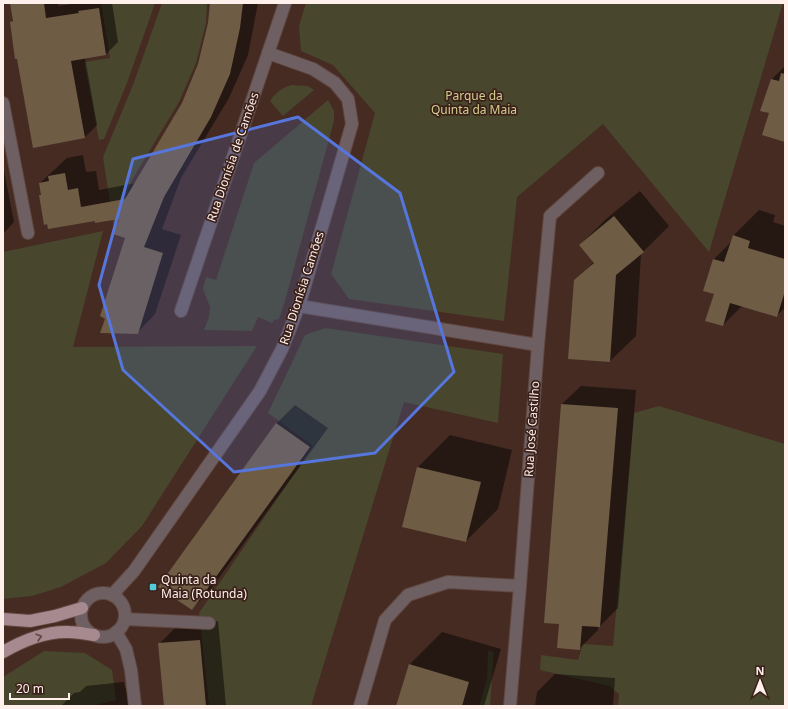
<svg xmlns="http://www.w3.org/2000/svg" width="788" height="709" viewBox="0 0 788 709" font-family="'Noto Sans',sans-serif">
  <rect width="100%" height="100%" fill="#462b23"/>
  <!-- green -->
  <g fill="#48462c">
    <polygon points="101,3 155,3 127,83 104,139 99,140 84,62 110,58"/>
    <polygon points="162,3 207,3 206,23 196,63 179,102 132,180 114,229 103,157 133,85"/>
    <polygon points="306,3 783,3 709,252 603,124 517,197 504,321 349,299 331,274 375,113 333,65 301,51 299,26"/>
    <path d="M 291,85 L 308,86 L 314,90 L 283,116 L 270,101 C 276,92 282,88 291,85 Z"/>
    <polygon points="328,100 334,111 334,121 285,301 279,319 274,320 272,323 258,317 252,331 204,330 209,317 210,307 203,289 206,277 216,280 254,163"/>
    <polygon points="103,231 73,347 257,346 142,526 106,563 61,587 32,596 3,599 3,252"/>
    <polygon points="325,328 503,354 498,423 404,402 311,706 209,706 199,613 313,446 268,413 305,335"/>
    <polygon points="659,406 785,444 785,706 618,706 619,694 609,686 540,670 541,655 578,660 583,644 613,646 634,413"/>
    <polygon points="488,650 494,652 490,706 479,706 487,679"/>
    <polygon points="44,651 85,653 112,670 116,700 96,705 81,706 3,706 3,677"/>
  </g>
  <!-- shadow -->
  <g fill="#0007">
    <polygon points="11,3 58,3 58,6 79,3 112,3 118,42 106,54 85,58 97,125 85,137 11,22 13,20"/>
    <polygon points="211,3 258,3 248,55 229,98 181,178 162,229 181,235 155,314 137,333 126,238 121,218 96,219 40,195 42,193 40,183 67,158 83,155 86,172 96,171 99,190 136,183 183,104 199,64 209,23"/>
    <polygon points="785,66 785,138 770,113 762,110 772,79"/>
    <polygon points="3,166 14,222 3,234"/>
    <polygon points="640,191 669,226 641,254 636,336 610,361 575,281 594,262 580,245 606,219"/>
    <polygon points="759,210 775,215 773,222 785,226 785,308 776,316 742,306 723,325 715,294 705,290 714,259 731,242 733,236"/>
    <polygon points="581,386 636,390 618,608 600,626 598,626 598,630 579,649 560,623 545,622 562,404"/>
    <polygon points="295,405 328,428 210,590 192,609 160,586 277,423"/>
    <polygon points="450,435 512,450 498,509 466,541 418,467"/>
    <polygon points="218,621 226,706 165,706 159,644 178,625"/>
    <polygon points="442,632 501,649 484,706 397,706 410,664"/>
    <polygon points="555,674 615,678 613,706 535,706 537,692"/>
    <polygon points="124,682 125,688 136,686 138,706 61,706 74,693 80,692 86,686"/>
  </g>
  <!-- building -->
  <g fill="#6f5c45">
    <polygon points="10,3 44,3 46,18 79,13 78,11 99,8 106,55 71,61 85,138 33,148 17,59 15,59 10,22 13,21"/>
    <polygon points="210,3 243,3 240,28 230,74 211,117 164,197 144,247 163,253 138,334 100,333 105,319 100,316 125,238 113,234 119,219 95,223 95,221 48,229 47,224 44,225 39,195 41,195 39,183 49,181 48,176 65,173 68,190 78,188 81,207 125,199 182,103 198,64 208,23"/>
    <polygon points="781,73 785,74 785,142 762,135 769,113 760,111 771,79 779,81"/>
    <polygon points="614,216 644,252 616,275 610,362 568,359 574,280 594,263 579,245"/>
    <polygon points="733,235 750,241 748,248 785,259 785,291 777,317 730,303 723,326 705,321 714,294 703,291 713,259 724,262"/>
    <polygon points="561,404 618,408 600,627 582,626 580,650 557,648 559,624 544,623"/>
    <polygon points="276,423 310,447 192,610 158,587"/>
    <polygon points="417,467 481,482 466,542 402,527"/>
    <polygon points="200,640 206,706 164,706 158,643"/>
    <polygon points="409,664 469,682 462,706 396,706"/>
  </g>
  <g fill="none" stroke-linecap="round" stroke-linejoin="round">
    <!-- minor casing -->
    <g stroke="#60473f" stroke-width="14">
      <g id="minor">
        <polyline points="3,103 28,233"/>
        <polyline points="299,306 538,345"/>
        <polyline points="181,311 285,3"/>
        <circle cx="103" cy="615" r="22"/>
        <polyline points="112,595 134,571 260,391 282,349 299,306 352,124 348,99 335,83 313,69 268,53"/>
        <polyline points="125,619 209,623"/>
        <polyline points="116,632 126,649 131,670 135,706"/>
        <polyline points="360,706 385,620 408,595 448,582 520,586"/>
        <polyline points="510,706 520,586 538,345 550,216 598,173"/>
      </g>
    </g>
    <!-- major casing -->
    <g stroke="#60473f" stroke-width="14">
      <g id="major">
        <polyline points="3,619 30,621 55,616 82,608"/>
        <path d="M 3,652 C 22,641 46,631 69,632 C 77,632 86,634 94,635"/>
      </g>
    </g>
    <!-- minor -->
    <use href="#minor" stroke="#6e5f62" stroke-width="12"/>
    <!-- major -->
    <use href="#major" stroke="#a78a90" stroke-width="12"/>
  </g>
  <!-- one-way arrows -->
  <defs><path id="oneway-chevron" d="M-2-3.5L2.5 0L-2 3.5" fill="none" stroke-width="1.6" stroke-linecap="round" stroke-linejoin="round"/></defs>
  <use stroke="#614643" href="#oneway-chevron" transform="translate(39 637) rotate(-16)"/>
  <!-- marked area -->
  <path fill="#5676dd" fill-opacity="0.2" stroke="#5676dd" stroke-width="3" stroke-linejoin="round" d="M 298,117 L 400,193 L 454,372 L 375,453 L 234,472 L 123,370 L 99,285 L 133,159 Z"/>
  <!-- markers -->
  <rect fill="#53cbda" stroke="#3b2119" stroke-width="1.5" x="149" y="583" width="8" height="8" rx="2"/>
  <g text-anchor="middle" stroke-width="3.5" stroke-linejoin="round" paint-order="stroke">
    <!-- park labels -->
    <g font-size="12" fill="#d3cf91" stroke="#3b2119">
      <text x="474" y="100">Parque da<tspan x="474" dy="14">Quinta da Maia</tspan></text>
    </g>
    <!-- street labels -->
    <g font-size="12" fill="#fff0ec" stroke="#3b2119">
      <text transform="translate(233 157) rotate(-71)" y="4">Rua Dionísia de Camões</text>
      <text transform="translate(302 288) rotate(-72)" y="4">Rua Dionísia Camões</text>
      <text transform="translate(532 429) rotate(-86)" y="4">Rua José Castilho</text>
    </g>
    <!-- poi labels -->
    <g font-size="12" fill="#fff0ec" stroke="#3b2119" text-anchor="start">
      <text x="161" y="584">Quinta da<tspan x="161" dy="14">Maia (Rotunda)</tspan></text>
    </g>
  </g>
  <!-- border -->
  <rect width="788" height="709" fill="none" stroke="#fff0ec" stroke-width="8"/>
  <!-- north arrow -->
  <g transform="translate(760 681)" stroke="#3b2119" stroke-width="3" paint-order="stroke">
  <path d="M0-3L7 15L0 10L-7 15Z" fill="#fff0ec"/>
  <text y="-6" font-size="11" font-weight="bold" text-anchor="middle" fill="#fff0ec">N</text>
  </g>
  <!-- scale -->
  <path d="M10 693v6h59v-6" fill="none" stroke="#fff0ec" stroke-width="2"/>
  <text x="16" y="693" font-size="12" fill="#fff0ec" stroke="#3b2119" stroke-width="3" paint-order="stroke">20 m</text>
</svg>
